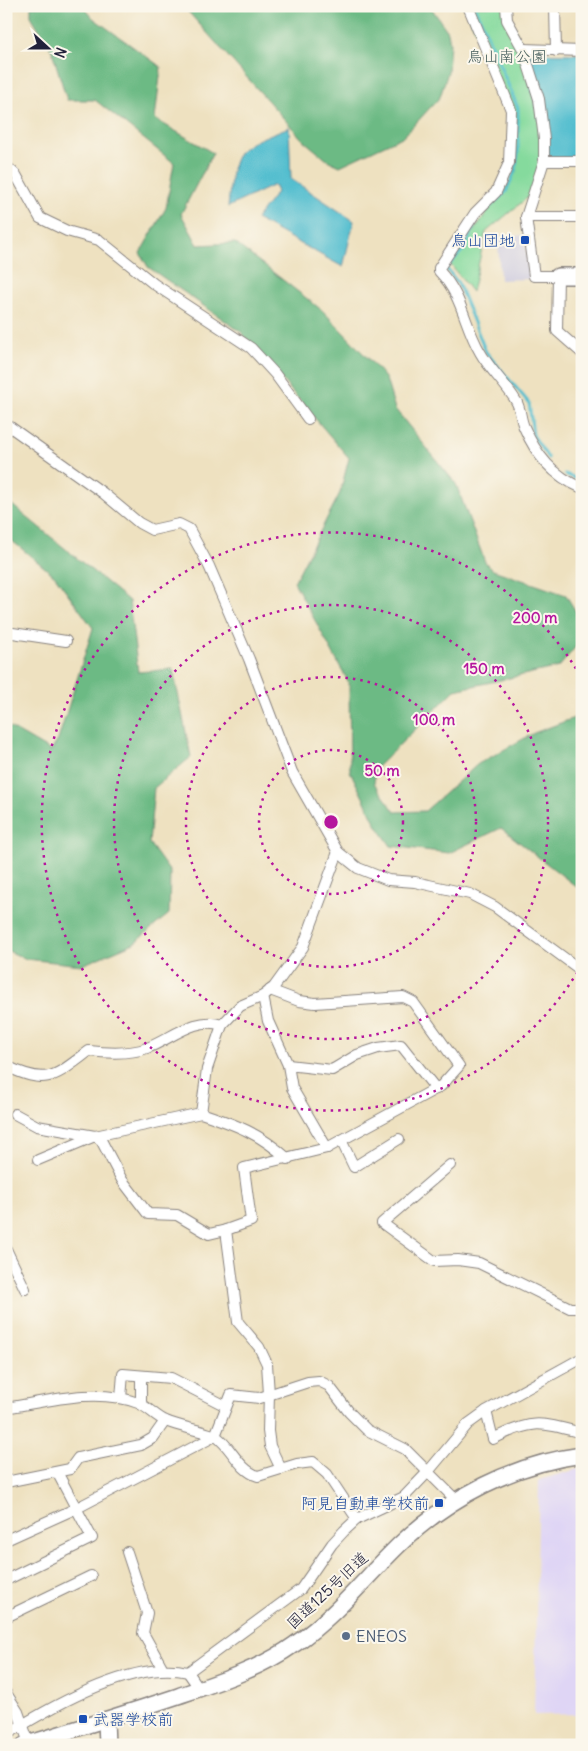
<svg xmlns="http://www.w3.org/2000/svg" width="588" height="1751" viewBox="0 0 588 1751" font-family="Delius,'Klee One',sans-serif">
  <rect width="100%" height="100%" fill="#fbf7ec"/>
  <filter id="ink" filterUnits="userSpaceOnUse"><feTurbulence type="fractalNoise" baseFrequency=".02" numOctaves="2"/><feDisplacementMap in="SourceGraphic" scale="10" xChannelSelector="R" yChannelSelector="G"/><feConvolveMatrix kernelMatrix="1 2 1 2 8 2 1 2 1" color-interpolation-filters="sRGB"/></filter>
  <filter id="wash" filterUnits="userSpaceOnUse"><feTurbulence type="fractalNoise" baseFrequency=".0096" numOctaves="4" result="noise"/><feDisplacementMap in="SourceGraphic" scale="20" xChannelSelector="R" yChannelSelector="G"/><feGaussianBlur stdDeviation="1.12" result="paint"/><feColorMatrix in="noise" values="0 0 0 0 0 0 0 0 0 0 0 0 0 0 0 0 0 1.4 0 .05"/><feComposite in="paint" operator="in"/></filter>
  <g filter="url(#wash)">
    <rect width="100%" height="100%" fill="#eee1c0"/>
    <!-- built -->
    <polygon fill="#dfd5f5" points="582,1468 582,1714 534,1715 539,1480"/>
    <!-- industrial -->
    <polygon fill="#c3c1db" points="524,235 530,279 500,280 498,238"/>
    <!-- green -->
    <polygon fill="#85da9d" stroke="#547e6c" points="464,6 506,6 523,49 544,139 533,193 486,232 472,292 450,264 516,172 506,96"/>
    <!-- forest -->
    <g fill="#6cba84" stroke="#476e60">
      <polygon points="31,6 83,6 93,18 161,67 155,119 213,153 181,214 198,245 235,243 323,311 376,367 386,379 395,409 456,484 485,562 493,570 566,595 582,622 582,639 559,667 455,690 376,768 374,783 395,812 425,811 478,764 534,733 582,715 582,891 501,828 449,853 391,846 377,826 350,771 349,683 294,582 340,493 349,458 241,332 148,267 140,253 166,208 174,163 95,100 67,100 52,51 31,16"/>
      <polygon points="183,6 430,6 448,32 450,43 448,72 440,97 404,136 340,166 327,160 303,140"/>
      <polygon points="6,500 129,601 138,672 173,669 191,757 154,788 149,843 170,872 169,914 134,943 82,965 26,959 6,950 6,725 51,751 58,740 93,628 55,576 6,536"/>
    </g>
    <!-- water -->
    <g fill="#53becf" stroke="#3a7085">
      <polygon points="522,53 582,54 582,161 541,161 544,139"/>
      <path d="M 289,127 L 291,179 L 354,221 L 343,267 L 256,219 L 277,192 L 274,185 L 228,207 C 234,146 232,150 289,127 Z"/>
    </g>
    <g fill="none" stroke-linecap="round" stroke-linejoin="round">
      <!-- stream -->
      <g stroke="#53becf" stroke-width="3">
        <polyline points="475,6 518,108 518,153 515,171 506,192 477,218 465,248 446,268 458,283 486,352 529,403 533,435 548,458"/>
        <polyline points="565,474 582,481"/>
      </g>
    </g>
  </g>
  <g filter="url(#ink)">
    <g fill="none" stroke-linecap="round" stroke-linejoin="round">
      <!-- street casing -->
      <g stroke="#88827e" stroke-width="12">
        <g id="street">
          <path d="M 468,6 L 511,110 L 509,163 L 496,192 L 475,213 L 439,268 L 439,271 C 463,296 464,325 480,352 C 490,370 506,384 516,401 C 521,409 520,418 524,427 C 536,455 553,476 582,488"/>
          <polyline points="506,6 507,20 523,49 539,99 544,139 544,161 526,217 534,276 558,276 557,331 582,353"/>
          <polyline points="555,6 556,51"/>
          <polyline points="523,49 582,51"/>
          <polyline points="544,161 582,161"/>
          <polyline points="6,166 16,175 40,218 67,231 99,240 154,284 251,348 275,374 308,419"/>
          <polyline points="526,217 582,217"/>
          <polyline points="6,424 103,493 139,523 152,530 179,524 189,529 209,566 249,659 292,772 338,852 358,868 388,880 415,882 470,894 495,907 582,971"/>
          <polyline points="6,632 66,641"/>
          <polyline points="270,990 299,1001 315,1003 403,997 413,1002 459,1066 441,1086 327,1148"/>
          <polyline points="263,996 268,1021 288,1065 292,1088 327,1148 244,1168 251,1221 226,1230 238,1322 259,1347 267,1364 269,1394 268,1431 270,1446 281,1469"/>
          <polyline points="288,1065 332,1070 357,1055 378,1048 401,1045 436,1089"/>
          <path d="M 6,1066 C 48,1086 54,1077 89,1051 C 106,1053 131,1054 147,1048 C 171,1039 196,1015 222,1025"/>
          <polyline points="15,1114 37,1126 95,1136 101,1140 122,1180 148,1214 177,1215 209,1234 226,1230"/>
          <polyline points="341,1140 354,1167 399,1139"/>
          <path d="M 288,1159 C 259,1133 237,1125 201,1113 L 207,1069 L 222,1025 L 240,1006 L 263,996 L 274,987 L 303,947 L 338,852"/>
          <polyline points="38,1160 95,1136 201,1113"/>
          <polyline points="450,1165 382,1223 434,1261 458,1260 479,1263 570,1308 582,1308"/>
          <polyline points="6,1249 25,1289"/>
          <polyline points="121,1398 123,1374 171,1378 226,1406"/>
          <polyline points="141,1404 141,1376"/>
          <path d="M 6,1408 C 48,1401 97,1387 138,1403 C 148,1407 156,1417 166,1421 C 179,1427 209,1432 217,1437 C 232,1448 239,1470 258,1476 L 297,1464 L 313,1462 L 327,1474 L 357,1519"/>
          <path d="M 486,1411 L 493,1439 C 532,1419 540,1422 582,1433"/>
          <polyline points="6,1482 70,1469 78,1458 141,1445 153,1438 165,1421"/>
          <polyline points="6,1540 77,1508 215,1436 231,1395 259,1398 308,1382 319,1381 329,1386 349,1412 367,1430 405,1449 456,1500"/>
          <polyline points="127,1552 147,1613 143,1633 163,1669"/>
          <polyline points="6,1580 92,1538 57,1472"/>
          <polyline points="6,1617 91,1576"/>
          <polyline points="188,1672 199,1688"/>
          <polyline points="6,1693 18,1712 29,1743"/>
          <path d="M 6,1735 C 52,1706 134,1659 188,1672 L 301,1589 L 332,1544 L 344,1531 L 357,1519 L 404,1497 L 427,1473 L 468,1424 L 486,1411 L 582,1358"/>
        </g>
      </g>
      <!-- secondary casing -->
      <g stroke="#88827e" stroke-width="18">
        <g id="secondary">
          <polyline points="558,276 582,276"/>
          <polyline points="106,1720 107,1745"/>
          <path d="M 24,1745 C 76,1729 127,1713 178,1696 C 219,1682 260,1669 295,1644 C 335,1617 365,1578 399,1545 C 449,1497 513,1464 582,1455"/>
        </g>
      </g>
      <!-- street -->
      <use href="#street" stroke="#fff" stroke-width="10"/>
      <!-- secondary -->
      <use href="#secondary" stroke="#fff" stroke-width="15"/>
    </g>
  </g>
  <!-- distance rings -->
  <g fill="none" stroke="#b5179e" stroke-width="2.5" stroke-dasharray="2.5 5">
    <circle cx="331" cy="822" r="72"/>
    <circle cx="331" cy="822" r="145"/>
    <circle cx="331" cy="822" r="217"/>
    <path d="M581 966A289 289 0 1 1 581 677"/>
  </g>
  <!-- markers -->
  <g fill="#1a4fb4" stroke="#fbf7ec" stroke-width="2">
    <rect x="520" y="235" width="10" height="10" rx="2.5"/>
    <rect x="434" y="1498" width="10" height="10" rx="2.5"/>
    <rect x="78" y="1714" width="10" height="10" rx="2.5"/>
  </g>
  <circle fill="#5c6f8a" stroke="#fbf7ec" stroke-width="2" cx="346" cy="1636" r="5"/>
  <g text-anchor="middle" stroke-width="4" stroke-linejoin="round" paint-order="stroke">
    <!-- park labels -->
    <g font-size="16" fill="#405958" stroke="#fbf7ec">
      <text x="507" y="62">烏山南公園</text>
    </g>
    <!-- transit labels -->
    <g font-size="16" fill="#164399" stroke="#fbf7ec" text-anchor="end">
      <text x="515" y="246">烏山団地</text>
      <text x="429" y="1509">阿見自動車学校前</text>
      <text x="93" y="1725" text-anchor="start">武器学校前</text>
    </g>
    <!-- street labels -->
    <g font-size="16" fill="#22223b" stroke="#fbf7ec">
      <text transform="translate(327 1590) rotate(-43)" y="6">国道125号旧道</text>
    </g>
    <!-- service labels -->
    <g font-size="16" fill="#4e5e75" stroke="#fbf7ec" text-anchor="start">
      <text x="356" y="1642">ENEOS</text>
    </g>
  </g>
  <circle cx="331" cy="822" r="8" fill="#b5179e" stroke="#fbf7ec" stroke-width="2.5"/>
  <g font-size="15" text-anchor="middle" font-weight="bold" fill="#b5179e" stroke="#fbf7ec" stroke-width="4" stroke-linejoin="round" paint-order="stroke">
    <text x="535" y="623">200 m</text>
    <text x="484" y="674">150 m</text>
    <text x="434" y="725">100 m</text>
    <text x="382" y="776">50 m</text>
  </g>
  <!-- margin -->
  <rect width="588" height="1751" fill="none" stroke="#fbf7ec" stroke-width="25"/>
  <!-- north arrow -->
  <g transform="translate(48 48) rotate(111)" stroke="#fbf7ec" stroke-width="4" paint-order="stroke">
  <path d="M0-4L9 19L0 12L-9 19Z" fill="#22223b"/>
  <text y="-8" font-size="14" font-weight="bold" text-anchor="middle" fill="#22223b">N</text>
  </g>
</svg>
